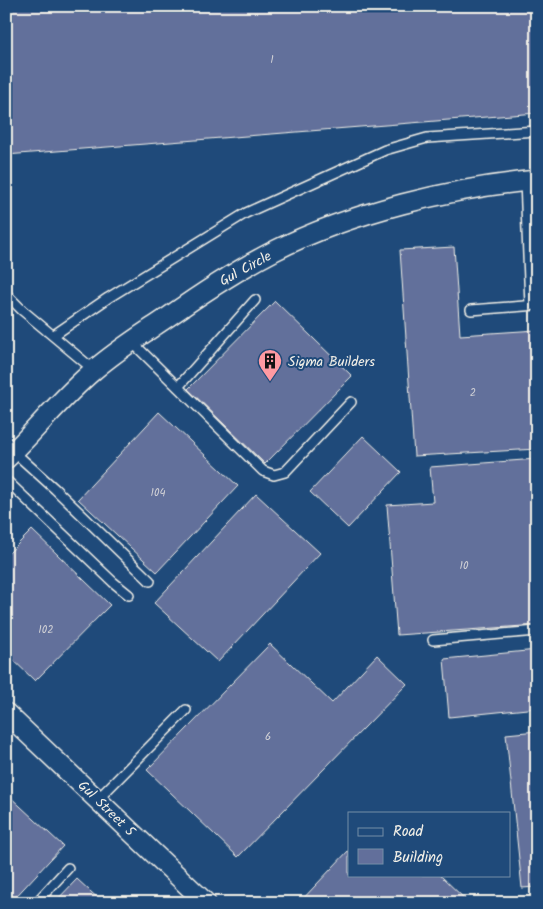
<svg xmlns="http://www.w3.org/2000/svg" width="543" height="909" viewBox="0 0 543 909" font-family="Kalam,sans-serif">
  <rect width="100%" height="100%" fill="#1f4a7a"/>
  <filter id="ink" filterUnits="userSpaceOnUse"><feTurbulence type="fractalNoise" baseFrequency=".02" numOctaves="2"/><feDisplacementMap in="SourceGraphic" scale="10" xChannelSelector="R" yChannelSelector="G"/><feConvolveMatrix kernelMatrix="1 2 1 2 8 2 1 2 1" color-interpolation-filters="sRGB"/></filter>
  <g filter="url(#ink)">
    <!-- building -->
    <g fill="#626f9b" stroke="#f4f1e8">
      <polygon points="6,6 537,6 537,113 6,155"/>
      <polygon points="454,247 460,335 537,330 537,449 414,456 400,250"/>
      <polygon points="275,301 352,376 265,464 188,389"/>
      <polygon points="159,412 238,486 157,572 78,499"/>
      <polygon points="363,436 401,472 348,528 310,492"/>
      <polygon points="537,459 537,625 397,635 387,505 433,502 430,467"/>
      <polygon points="256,494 320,553 218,662 154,603"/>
      <polygon points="32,530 110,605 35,681 6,653 6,556"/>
      <polygon points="270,644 332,703 377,655 407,684 238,857 147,770"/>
      <polygon points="537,650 537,708 449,717 444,659"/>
      <polygon points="537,731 537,887 522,888 506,734"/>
      <polygon points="6,793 63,846 10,903 6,903"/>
      <polygon points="349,850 349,875 440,875 469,903 299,903"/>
      <polygon points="77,879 103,903 54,903"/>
    </g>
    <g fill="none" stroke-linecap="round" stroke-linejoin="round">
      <!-- service casing -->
      <g stroke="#f4f1e8" stroke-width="12">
        <g id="service">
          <polyline points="525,181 530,305"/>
          <polyline points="6,294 22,310 94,370"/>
          <polyline points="471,310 537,305"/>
          <polyline points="54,335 108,298 246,213 385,150 427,138 537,131"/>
          <polyline points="131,341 263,471 274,475 285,472 351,402"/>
          <polyline points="178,387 255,300"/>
          <polyline points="14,452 55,489 150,581"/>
          <polyline points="6,480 113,582 129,595"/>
          <polyline points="433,640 537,631"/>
          <polyline points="98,799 186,710"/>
          <polyline points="36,903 68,868"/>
        </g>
      </g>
      <!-- minor casing -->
      <g stroke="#f4f1e8" stroke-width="22">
        <g id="minor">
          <path d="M 6,459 C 36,430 62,397 94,370 C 117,350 143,334 168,317 C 202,293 237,270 274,251 C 351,212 452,188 537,180"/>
          <polyline points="6,713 206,903"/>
        </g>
      </g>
      <!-- service -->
      <use href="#service" stroke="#1f4a7a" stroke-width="9"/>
      <!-- minor -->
      <use href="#minor" stroke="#1f4a7a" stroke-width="19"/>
    </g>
  </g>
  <!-- icons -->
  <defs>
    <g id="building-pin" transform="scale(1.25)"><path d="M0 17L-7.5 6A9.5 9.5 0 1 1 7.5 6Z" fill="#ff9aa2" stroke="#1f4a7a"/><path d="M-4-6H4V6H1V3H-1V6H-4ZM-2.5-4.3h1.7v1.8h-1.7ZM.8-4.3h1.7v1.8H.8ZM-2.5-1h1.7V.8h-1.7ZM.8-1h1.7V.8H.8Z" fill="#111"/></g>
  </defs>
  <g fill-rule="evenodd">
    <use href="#building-pin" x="270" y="361"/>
  </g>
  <g text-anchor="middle" stroke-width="4" stroke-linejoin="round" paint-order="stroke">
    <!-- number labels -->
    <g font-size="11" fill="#d0d0d5">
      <text x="272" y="63">1</text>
      <text x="473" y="396">2</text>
      <text x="158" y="496">104</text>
      <text x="464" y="569">10</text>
      <text x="46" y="633">102</text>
      <text x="268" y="740">6</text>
    </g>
    <!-- street labels -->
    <g font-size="14" fill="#f4f1e8" stroke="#1f4a7a">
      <text transform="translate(245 268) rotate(-29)" y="5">Gul Circle</text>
      <text transform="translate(107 808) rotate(44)" y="5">Gul Street 5</text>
    </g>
    <!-- poi labels -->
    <g font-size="14" fill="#f4f1e8" stroke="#1f4a7a" text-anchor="start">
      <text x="288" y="366">Sigma Builders</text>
    </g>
  </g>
  <!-- margin -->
  <rect width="543" height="909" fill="none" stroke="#1f4a7a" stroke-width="25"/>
  <rect x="12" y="12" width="518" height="884" fill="none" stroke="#f4f1e8" stroke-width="2" filter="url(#ink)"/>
  <!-- legend -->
  <rect x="348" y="812" width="162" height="65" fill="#1f4a7a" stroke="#748da6"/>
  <rect x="358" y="828" width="25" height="8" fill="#1f4a7a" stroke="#748da6"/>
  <text x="393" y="836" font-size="15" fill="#f4f1e8">Road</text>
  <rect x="358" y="849" width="25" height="15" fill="#626f9b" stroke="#748da6"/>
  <text x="393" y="862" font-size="15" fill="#f4f1e8">Building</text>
</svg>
